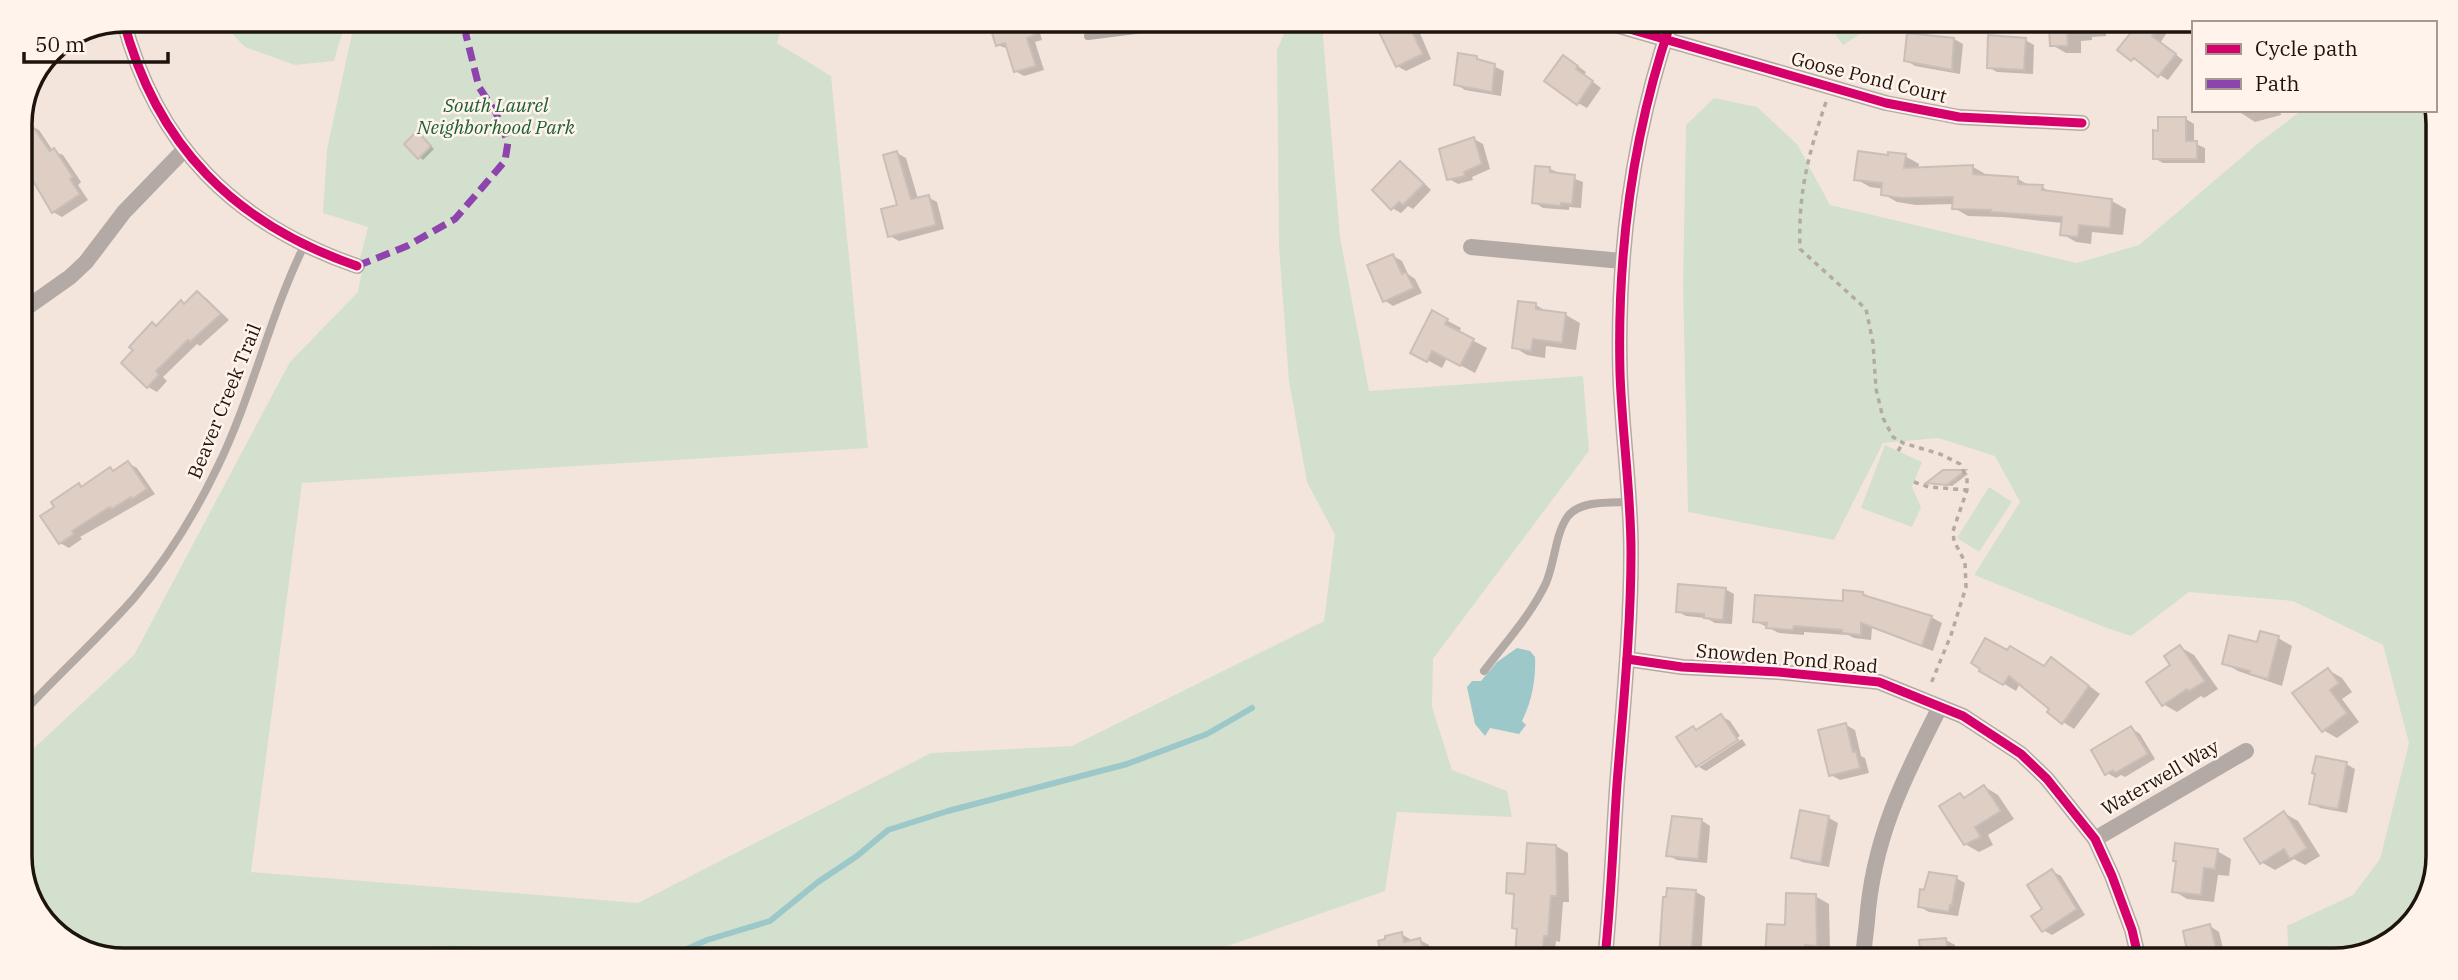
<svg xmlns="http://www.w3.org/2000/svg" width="2458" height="980" viewBox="0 0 2458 980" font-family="'IBM Plex Serif',serif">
  <rect width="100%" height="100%" fill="#f4e5dc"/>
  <!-- green -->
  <g fill="#d4e0ce">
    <polygon points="219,20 346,20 334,61 295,65 245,47"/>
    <polygon points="355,20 783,22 777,43 831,76 868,448 302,483 251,872 638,903 931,753 1072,746 1324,621 1335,535 1307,482 1289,381 1279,247 1277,50 1287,27 1322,24 1340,237 1369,391 1583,376 1589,451 1433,659 1432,707 1452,770 1507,791 1512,817 1397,812 1385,891 1196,957 84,953 40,920 20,864 19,762 134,655 290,362 358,292 362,271 357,270 368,227 323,213 327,149"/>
    <polygon points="1829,25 1874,25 1843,45"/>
    <polygon points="1714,98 1757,107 1797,144 1830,205 2077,263 2139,245 2256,145 2302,110 2435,110 2435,108 2439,117 2431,896 2393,943 2335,961 2289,961 2287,926 2353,895 2380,859 2409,743 2383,645 2293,601 2189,592 2131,636 2104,627 1974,575 2020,502 1995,456 1938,438 1883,443 1834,540 1688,512 1683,285 1686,125"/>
    <polygon points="1885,445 1922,462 1912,487 1921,507 1912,527 1861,508"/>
    <polygon points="1989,487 2012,502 1979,552 1957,538"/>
  </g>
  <!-- water -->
  <path fill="#9cc8ca" d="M 1517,648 L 1530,651 L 1535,657 C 1536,679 1532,701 1522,721 L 1526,725 L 1519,734 L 1490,728 L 1485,736 L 1475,724 L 1467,687 L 1472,681 L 1481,681 L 1497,662 Z"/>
  <!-- shadow -->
  <g fill="#0003">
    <polygon points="1024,22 1032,22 1038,26 1042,40 1035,42 1044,70 1024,76 1015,71 1009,49 997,45"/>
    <polygon points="1396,24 1416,24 1431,59 1406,71 1397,66 1381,31"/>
    <polygon points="2051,26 2106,26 2106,36 2092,37 2092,40 2081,41 2081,53 2066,53 2052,45"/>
    <polygon points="2156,26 2166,34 2160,43 2183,60 2168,80 2120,50"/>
    <polygon points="1954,39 1963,44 1960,74 1915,66 1906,60"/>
    <polygon points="2025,40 2034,45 2033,74 1997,72 1988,67"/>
    <polygon points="1476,58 1504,71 1501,96 1465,90 1456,84"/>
    <polygon points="1572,62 1586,72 1584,75 1601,88 1587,108 1578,103"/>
    <polygon points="2240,110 2280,110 2281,115 2255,122 2241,113"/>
    <polygon points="21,114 29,125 39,130 53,151 63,155 81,182 78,185 88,200 62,217 53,212 30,173 19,164"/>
    <polygon points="2186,119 2194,124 2194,143 2205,148 2205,163 2163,163 2154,158 2160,132"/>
    <polygon points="421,136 434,149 423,160 419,157"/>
    <polygon points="1474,139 1483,144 1490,169 1472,177 1473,180 1458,184 1449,179"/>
    <polygon points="897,153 906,158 918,199 928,197 937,202 944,229 899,241 890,236 899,206"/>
    <polygon points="1905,156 1919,164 1918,169 1973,167 1987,175 2018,179 2030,186 2042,187 2052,193 2112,201 2126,209 2123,235 2092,232 2091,244 2076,242 2062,234 2063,223 2003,217 1968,216 1954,208 1954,204 1916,205 1897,202 1883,194 1884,189 1870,187 1856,179 1889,157"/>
    <polygon points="1401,163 1410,169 1431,190 1413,209 1408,206 1401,213 1392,208"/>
    <polygon points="1550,169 1583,182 1581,208 1569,207 1569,210 1543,208 1534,202"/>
    <polygon points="19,256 30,270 19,277"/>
    <polygon points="1393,256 1402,261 1408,274 1415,279 1422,293 1393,306 1384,300"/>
    <polygon points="197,293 206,298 229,320 200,346 197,344 163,377 167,381 157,392 148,387 158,327"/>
    <polygon points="1536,305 1549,313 1566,315 1580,323 1576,350 1546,346 1545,358 1527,355 1514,347"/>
    <polygon points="1433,313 1461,328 1459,333 1487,348 1475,373 1447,358 1442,368 1412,352"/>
    <polygon points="128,463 137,468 155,494 80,537 82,539 69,548 60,543 79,485 83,487 110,469 115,472"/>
    <polygon points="1943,472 1965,472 1968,474 1952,486 1929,483"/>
    <polygon points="19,505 28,518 19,524"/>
    <polygon points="1725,589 1734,594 1732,624 1715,623 1706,618 1686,616 1677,611"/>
    <polygon points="1863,593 1874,600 1931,617 1942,623 1933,651 1872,628 1871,640 1854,638 1848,635 1804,632 1804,635 1779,633 1755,621 1844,603"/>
    <polygon points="2278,638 2292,646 2282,686 2238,671 2224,663 2258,644"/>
    <polygon points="2180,647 2194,655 2218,689 2204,698 2201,696 2177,712 2163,704 2173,666"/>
    <polygon points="2063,666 2100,694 2074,729 2063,722 2051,708 2020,683 2016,691 1981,670"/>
    <polygon points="2328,670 2342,678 2352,692 2342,699 2359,722 2337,738 2323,730"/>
    <polygon points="1721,716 1730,721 1740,736 1698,763 1698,767 1693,728 1699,731"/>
    <polygon points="1846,725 1855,730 1861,756 1865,758 1869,773 1840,780 1831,775"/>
    <polygon points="2131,728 2140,734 2155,759 2125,777 2121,775 2116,778 2107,773"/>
    <polygon points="1742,739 1746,745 1706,771 1699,767"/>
    <polygon points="2346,764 2355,769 2347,813 2320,808 2311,803"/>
    <polygon points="1985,787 1998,795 2014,819 1988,835 1993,845 1979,852 1965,844 1960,795 1966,798"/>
    <polygon points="1801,813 1829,818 1838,823 1829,867 1802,862 1793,857"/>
    <polygon points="2284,813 2298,821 2320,856 2305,865 2294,859 2275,870 2261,862"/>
    <polygon points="1701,820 1710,826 1707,863 1677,860 1668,855"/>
    <polygon points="1556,846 1568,853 1569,902 1563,902 1560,942 1556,941 1554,958 1525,958 1516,953 1518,930 1514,927 1516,897 1508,892"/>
    <polygon points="2217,851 2231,859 2229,876 2218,875 2214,902 2187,899 2174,891"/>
    <polygon points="2052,871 2061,876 2085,915 2052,935 2043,930"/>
    <polygon points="1956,878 1965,883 1958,916 1929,912 1920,907"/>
    <polygon points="1696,892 1705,897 1701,959 1660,958 1665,899"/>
    <polygon points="1815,896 1829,904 1830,953 1794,951 1787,926"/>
    <polygon points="2210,926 2219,932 2226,960 2187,960 2186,955 2190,954"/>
    <polygon points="1401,934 1410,939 1411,942 1420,940 1429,945 1431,958 1384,957 1380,942"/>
    <polygon points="1946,940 1955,945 1956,959 1917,959 1916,955 1922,954"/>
    <polygon points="2084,954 2094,960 2064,960"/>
  </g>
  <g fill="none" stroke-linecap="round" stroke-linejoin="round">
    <!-- stream -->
    <g stroke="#9cc8ca" stroke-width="6">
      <polyline points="82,952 117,949 128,953"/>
      <path d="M 365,954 C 418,949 471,945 524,955"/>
      <polyline points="674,955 707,940 770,921 818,882 857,856 888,830 948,811 1127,764 1207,734 1252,708"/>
    </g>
  </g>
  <!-- building -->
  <g fill="#decec4" stroke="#cabfb8" stroke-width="2">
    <polygon points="1018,22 1030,22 1034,35 1027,38 1036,66 1014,72 1005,43 996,46 991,30"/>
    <polygon points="1392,24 1408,24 1423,54 1396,67 1378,30"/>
    <polygon points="2049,26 2067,26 2068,46 2050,46"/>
    <polygon points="2136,26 2160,26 2152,36 2176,54 2158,77 2134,58 2131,61 2117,50"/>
    <polygon points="1907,33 1954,38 1952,70 1904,61"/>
    <polygon points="1988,35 2026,38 2024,70 1987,68"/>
    <polygon points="1458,53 1477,56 1477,59 1495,64 1492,92 1454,85"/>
    <polygon points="1563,55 1578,66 1576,69 1593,81 1577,105 1544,81"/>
    <polygon points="2158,117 2186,117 2186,141 2197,141 2197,159 2153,159 2153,130 2158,131"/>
    <polygon points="30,123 50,151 54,148 73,177 70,179 80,194 52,213 26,169 19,174 19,130"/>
    <polygon points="417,131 431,146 418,159 404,144"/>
    <polygon points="1474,137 1482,164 1464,172 1465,176 1447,180 1439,149"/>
    <polygon points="897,151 911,199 929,195 936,225 888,237 881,209 897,205 883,155"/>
    <polygon points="1858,151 1888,155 1888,152 1906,154 1904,168 1973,165 1973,174 2018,177 2018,184 2043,185 2042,190 2112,199 2110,228 2079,225 2078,237 2060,235 2062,217 1991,212 1991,210 1952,209 1953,197 1901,198 1881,195 1882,183 1854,180"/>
    <polygon points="1400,161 1424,184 1403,205 1399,202 1391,210 1372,190"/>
    <polygon points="1535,166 1550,167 1550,172 1575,175 1572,204 1561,203 1561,206 1532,203"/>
    <polygon points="1393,254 1402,274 1406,272 1414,288 1383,302 1367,265"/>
    <polygon points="197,291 221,314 190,342 188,340 156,371 159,375 147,388 121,363 133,350 129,347 152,322 156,326 181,300 184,304"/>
    <polygon points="1518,301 1536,303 1536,309 1566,313 1562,343 1533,339 1531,351 1512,348"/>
    <polygon points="1432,310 1448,319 1445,324 1474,339 1460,366 1432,351 1427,362 1410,353"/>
    <polygon points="128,461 147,489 132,499 131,497 112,509 110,507 100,513 72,531 74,534 59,544 40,516 54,507 51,502 79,483 81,487 110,467 113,471"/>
    <polygon points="1943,470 1966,470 1947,485 1926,483"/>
    <polygon points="1678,584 1726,588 1723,620 1704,618 1704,614 1676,612"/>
    <polygon points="1843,590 1863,592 1863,595 1932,616 1922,646 1861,623 1861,635 1842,633 1842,630 1794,626 1793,630 1766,628 1767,623 1753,622 1755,595 1843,601"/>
    <polygon points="2260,631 2279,636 2268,679 2249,674 2250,671 2222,664 2229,635 2257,642"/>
    <polygon points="1985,638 2007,650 2010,646 2044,666 2051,657 2089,686 2062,724 2047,712 2049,709 2009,676 2003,685 1979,671 1980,669 1971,663"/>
    <polygon points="2180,645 2205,681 2189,691 2187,689 2162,706 2146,682 2170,665 2164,656"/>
    <polygon points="2328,668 2339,683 2330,690 2347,713 2322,732 2292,693"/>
    <polygon points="1721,714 1738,740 1696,767 1676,737 1693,726 1696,730"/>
    <polygon points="1846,723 1853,752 1856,751 1860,768 1829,776 1818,730"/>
    <polygon points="2131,726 2148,754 2115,773 2113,770 2105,775 2091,750"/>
    <polygon points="2316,756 2347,762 2338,809 2309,804 2315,774 2312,773"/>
    <polygon points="1984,785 2001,811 1975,827 1981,837 1964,845 1939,806 1960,793 1964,798"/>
    <polygon points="1800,810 1829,816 1821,863 1791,858"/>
    <polygon points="2284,811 2307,848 2290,859 2284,849 2260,864 2244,839"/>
    <polygon points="1672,816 1702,819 1698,859 1666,856"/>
    <polygon points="1527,843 1556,845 1557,896 1551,896 1548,936 1544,936 1542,956 1515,954 1517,929 1512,928 1514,894 1506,893 1507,873 1525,874"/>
    <polygon points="2175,843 2218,849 2215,869 2204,868 2201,895 2172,892 2176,861 2173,861"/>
    <polygon points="2052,869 2077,909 2042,932 2031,916 2042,909 2027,885"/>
    <polygon points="1929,872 1957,876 1952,905 1950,905 1949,912 1918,907 1920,889 1924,890"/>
    <polygon points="1667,888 1696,890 1691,959 1659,958 1663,897 1666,897"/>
    <polygon points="1786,893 1816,894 1817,946 1805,945 1804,959 1765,959 1767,924 1785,925"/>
    <polygon points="2210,924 2219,960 2189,960 2183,931"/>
    <polygon points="1402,932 1404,942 1420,938 1425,958 1365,957 1364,951 1380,948 1378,941 1385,939 1385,936"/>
    <polygon points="1946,938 1948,959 1921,959 1919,940"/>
  </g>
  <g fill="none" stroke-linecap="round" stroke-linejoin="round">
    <!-- path -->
    <g stroke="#b3aaa5" stroke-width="3.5" stroke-dasharray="5 5" stroke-linecap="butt">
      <path d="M 1826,102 C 1808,155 1798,193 1800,249 L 1866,309 L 1873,343 L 1876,389 L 1883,418 L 1893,437 L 1903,443 L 1940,454 L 1960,464 L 1967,478 L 1967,490 L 1953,531 L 1954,541 L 1965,562 L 1966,587 L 1951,635 L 1930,686"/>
      <polyline points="1898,451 1903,443"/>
      <polyline points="1914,482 1929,487 1967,490"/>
    </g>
    <!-- lane -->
    <g stroke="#b3aaa5" stroke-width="8">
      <polyline points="1088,36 1191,23"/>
      <path d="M 1484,671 C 1505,643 1531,615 1546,583 C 1555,562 1555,534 1568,516 C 1581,500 1611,503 1630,502"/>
      <path d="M 19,717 C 56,676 98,639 134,598 C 167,559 195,514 217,468 C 252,397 269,317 304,246"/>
    </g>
    <!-- street -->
    <g stroke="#b3aaa5" stroke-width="16">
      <path d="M 123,19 C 156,146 235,224 357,266"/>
      <polyline points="1612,24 1886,103 1959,117 2082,123"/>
      <polyline points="1471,247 1622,261"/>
      <polyline points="19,313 70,277 86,262 124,212 185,149"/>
      <polyline points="1627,659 1682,667 1778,672 1879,682 1963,716 2021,754 2047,779 2095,839 2112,876 2132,930 2139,960"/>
      <polyline points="2095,839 2246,751"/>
      <path d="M 1605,958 C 1611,900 1613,842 1617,784 C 1623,707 1631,630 1631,552 C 1631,492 1622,433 1620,373 C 1617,255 1632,137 1670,25"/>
      <path d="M 1864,959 C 1863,946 1866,934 1867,921 C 1873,839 1903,779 1940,707"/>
    </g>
    <!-- quiet -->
    <polyline stroke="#8e44ad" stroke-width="7" stroke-dasharray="14 7" stroke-linecap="butt" points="357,266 407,246 455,219 505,161 508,142 496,113 479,87 466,35 468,20"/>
    <!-- cycleway casing -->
    <g stroke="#fff3ec" stroke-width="13">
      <g id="cycleway">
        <path d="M 123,19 C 156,146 235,224 357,266"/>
        <polyline points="1612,24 1886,103 1959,117 2082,123"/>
        <polyline points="1627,659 1682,667 1778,672 1879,682 1963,716 2021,754 2047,779 2095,839 2112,876 2132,930 2139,960"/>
        <path d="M 1605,958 C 1611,900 1613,842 1617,784 C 1623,707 1631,630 1631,552 C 1631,492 1622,433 1620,373 C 1617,255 1632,137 1670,25"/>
      </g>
    </g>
    <!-- cycleway -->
    <use href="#cycleway" stroke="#d6006c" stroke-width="9"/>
  </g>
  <g text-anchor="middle" stroke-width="5" stroke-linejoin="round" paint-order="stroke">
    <!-- street labels -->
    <g font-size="19" fill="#1e140e" stroke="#fff3ec">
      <text transform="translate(1869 77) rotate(14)" y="7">Goose Pond Court</text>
      <text transform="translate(224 401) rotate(-68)" y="7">Beaver Creek Trail</text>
      <text transform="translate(1787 658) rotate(5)" y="7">Snowden Pond Road</text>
      <text transform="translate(2160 777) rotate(-30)" y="7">Waterwell Way</text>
    </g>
    <!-- park labels -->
    <g font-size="19" font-style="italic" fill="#195f33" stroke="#fff3ec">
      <text x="496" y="112">South Laurel<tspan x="496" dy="22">Neighborhood Park</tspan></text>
    </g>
  </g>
  <!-- crop -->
  <path d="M0 0H2458V980H0ZM124 32H2334A92 92 0 0 1 2426 124V856A92 92 0 0 1 2334 948H124A92 92 0 0 1 32 856V124A92 92 0 0 1 124 32Z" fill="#fff3ec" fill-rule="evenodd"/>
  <path fill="none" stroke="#1e140e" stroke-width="3.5" d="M124 32H2334A92 92 0 0 1 2426 124V856A92 92 0 0 1 2334 948H124A92 92 0 0 1 32 856V124A92 92 0 0 1 124 32Z"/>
  <!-- legend -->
  <rect x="2192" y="21" width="245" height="91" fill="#fff3ec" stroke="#a59a93" stroke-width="2"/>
  <rect x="2206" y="44" width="35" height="10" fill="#d6006c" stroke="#a59a93" stroke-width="2"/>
  <text x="2255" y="56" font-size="21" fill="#1e140e">Cycle path</text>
  <rect x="2206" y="79" width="35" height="10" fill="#8e44ad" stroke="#a59a93" stroke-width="2"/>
  <text x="2255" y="91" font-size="21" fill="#1e140e">Path</text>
  <!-- scale -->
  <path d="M24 52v10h144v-10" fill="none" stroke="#1e140e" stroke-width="3.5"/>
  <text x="35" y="52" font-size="21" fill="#1e140e" stroke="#fff3ec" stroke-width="5" paint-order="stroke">50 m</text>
</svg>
